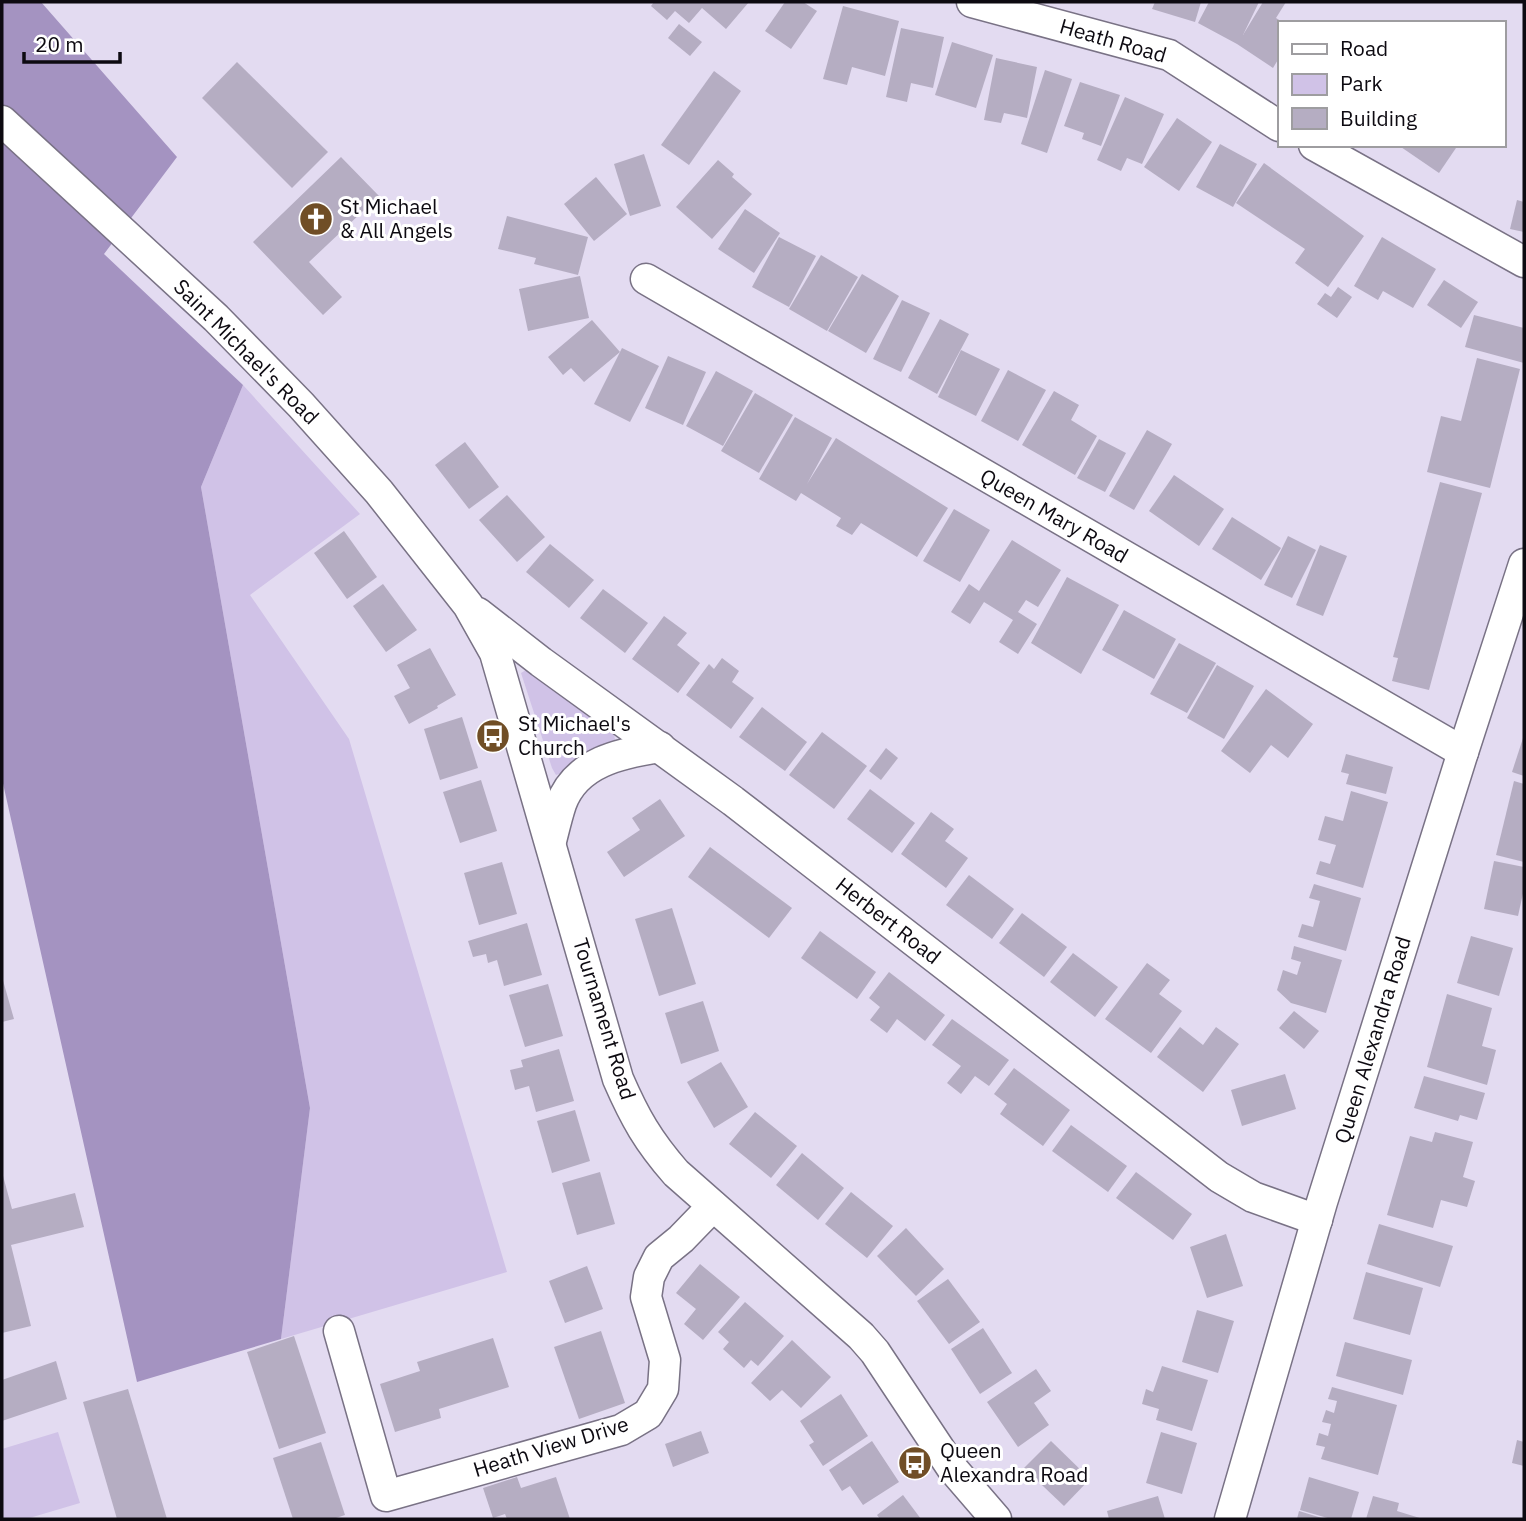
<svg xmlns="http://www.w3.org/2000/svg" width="1526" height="1521" viewBox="0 0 1526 1521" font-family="'IBM Plex Sans',sans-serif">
  <rect width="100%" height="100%" fill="#e3dbf1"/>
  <!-- green -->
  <g fill="#d0c2e7">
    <polygon points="243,385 360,514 250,595 349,739 507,1272 281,1339 310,1108 201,487"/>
    <polygon points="526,670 614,734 615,740 595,747 562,773 556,775 552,768 521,673"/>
    <polygon points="58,1432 80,1503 26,1519 2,1519 2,1449"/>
  </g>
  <!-- forest -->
  <polygon fill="#a493c1" points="2,2 41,2 177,157 104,254 243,385 201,487 310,1108 281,1339 137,1382 2,779"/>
  <!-- building -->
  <g fill="#b5adc2">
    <polygon points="654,2 749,2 726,29 702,8 689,23 675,11 667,20 651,6"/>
    <polygon points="785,2 803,2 817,11 791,49 765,31"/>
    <polygon points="1155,2 1201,2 1195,22 1152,9"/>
    <polygon points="1209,2 1259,2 1243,35 1263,2 1286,2 1276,18 1284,23 1279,23 1279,58 1273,68 1237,44 1198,23"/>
    <polygon points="843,6 899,21 885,76 852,67 847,85 823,79"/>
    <polygon points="679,24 702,42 690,56 668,38"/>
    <polygon points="901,28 944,37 933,88 911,83 907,102 886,97"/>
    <polygon points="952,42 993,55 976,108 935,95"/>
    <polygon points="996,58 1037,67 1027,118 1004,113 1001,123 984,120"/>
    <polygon points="237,62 328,152 292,188 202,98"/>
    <polygon points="1045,70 1072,79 1047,153 1021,144"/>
    <polygon points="714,71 741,91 689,165 661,145"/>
    <polygon points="1080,82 1120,95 1101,146 1082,139 1084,133 1064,126"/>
    <polygon points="1125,97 1164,114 1142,164 1127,158 1121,171 1097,160"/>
    <polygon points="1177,118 1212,142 1179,191 1144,167"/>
    <polygon points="1220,144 1257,164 1233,207 1196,187"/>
    <polygon points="1398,145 1458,145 1439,173"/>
    <polygon points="644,154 661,206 630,216 614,164"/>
    <polygon points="341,157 379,196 309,262 342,297 323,315 253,242"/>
    <polygon points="718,160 734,174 732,177 752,194 712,239 676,207"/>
    <polygon points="1264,163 1364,236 1328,287 1295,263 1305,249 1236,203"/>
    <polygon points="596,177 627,214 594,241 564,204"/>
    <polygon points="1517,200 1524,202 1524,232 1510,229"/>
    <polygon points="745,209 780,233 754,273 718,249"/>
    <polygon points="507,216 588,237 578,275 534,264 536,258 498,249"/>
    <polygon points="779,237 816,256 789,307 752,287"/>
    <polygon points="1382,237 1436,269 1413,308 1383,291 1378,300 1354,286"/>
    <polygon points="821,255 858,277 827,331 789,309"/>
    <polygon points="862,274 899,296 866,353 828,331"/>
    <polygon points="580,276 589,318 528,331 519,289"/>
    <polygon points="1444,280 1478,302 1461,328 1427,305"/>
    <polygon points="1338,287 1352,297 1337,318 1317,304 1325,293 1331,297"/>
    <polygon points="902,300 930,313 901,372 873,359"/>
    <polygon points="1474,315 1524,328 1524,363 1465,347"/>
    <polygon points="940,319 969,334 937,394 908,378"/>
    <polygon points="592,320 620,352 584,382 571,368 563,375 548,357"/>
    <polygon points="622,348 659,366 630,422 594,404"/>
    <polygon points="961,350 1000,369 976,416 938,397"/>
    <polygon points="668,356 706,372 683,425 645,408"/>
    <polygon points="1477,358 1520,369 1490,488 1427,472 1441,416 1461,421"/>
    <polygon points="1008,370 1046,390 1018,441 981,421"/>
    <polygon points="716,371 753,391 723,446 686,426"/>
    <polygon points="1054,391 1079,405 1071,420 1097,436 1075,475 1022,445"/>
    <polygon points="755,393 793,415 759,473 721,451"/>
    <polygon points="795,417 832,438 807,484 836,438 948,508 917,557 861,523 852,535 836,526 841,518 801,493 796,501 759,479"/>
    <polygon points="1147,430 1172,444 1134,510 1109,496"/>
    <polygon points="1099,439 1126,453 1105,492 1077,478"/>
    <polygon points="465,442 499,487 469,509 435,465"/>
    <polygon points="1174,475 1224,509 1199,546 1149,511"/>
    <polygon points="1440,482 1482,493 1429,690 1392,681 1398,658 1393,657"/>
    <polygon points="507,495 545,537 517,562 479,520"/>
    <polygon points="954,509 990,530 960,582 923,561"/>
    <polygon points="1232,517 1281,548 1261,580 1212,549"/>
    <polygon points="344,531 377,577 347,599 314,553"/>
    <polygon points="1288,536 1316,550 1292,598 1264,585"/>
    <polygon points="1012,540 1061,570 1038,607 1026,600 1018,612 1037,624 1018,654 999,642 1013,620 984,602 970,624 951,612 969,584 979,591"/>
    <polygon points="550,544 594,580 569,608 526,572"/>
    <polygon points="1320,545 1347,556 1323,616 1296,605"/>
    <polygon points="1067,577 1119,605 1081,674 1031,643"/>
    <polygon points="383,584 417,630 386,652 353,606"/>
    <polygon points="603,589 648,623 625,653 580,618"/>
    <polygon points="1124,610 1176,639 1154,679 1102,650"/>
    <polygon points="664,616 687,633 677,645 700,663 678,693 632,659"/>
    <polygon points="1179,643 1216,663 1187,713 1150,694"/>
    <polygon points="430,648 456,695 437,706 438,708 409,724 394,696 410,688 397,665"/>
    <polygon points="722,658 739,671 732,682 754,698 731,729 686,695 709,664 714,669"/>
    <polygon points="1217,665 1254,686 1224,739 1187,718"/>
    <polygon points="1266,689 1313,724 1288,758 1271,745 1250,773 1221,751"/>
    <polygon points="762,707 807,742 785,771 739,737"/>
    <polygon points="462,717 478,768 440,780 424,729"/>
    <polygon points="822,732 867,766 834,809 789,775"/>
    <polygon points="1524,735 1524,776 1512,772"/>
    <polygon points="886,748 898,758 881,780 869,771"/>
    <polygon points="1346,754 1393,767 1386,794 1346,784 1349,774 1341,772"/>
    <polygon points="481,780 497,831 460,843 443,792"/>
    <polygon points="1514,781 1524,784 1524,862 1496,855"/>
    <polygon points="870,789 915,823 892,853 847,819"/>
    <polygon points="1351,791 1388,802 1363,888 1316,874 1320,861 1330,864 1336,845 1318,840 1325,816 1343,821"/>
    <polygon points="660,799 685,836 624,877 607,852 640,830 632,818"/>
    <polygon points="931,812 954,829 945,841 968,858 946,888 901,854"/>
    <polygon points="710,847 792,908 769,938 688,877"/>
    <polygon points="1494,861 1524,867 1524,889 1518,916 1484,909"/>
    <polygon points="502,862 517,914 479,925 464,873"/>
    <polygon points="969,875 1014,909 992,939 946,905"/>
    <polygon points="1314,884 1361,898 1346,951 1298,937 1302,924 1313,927 1320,901 1309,898"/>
    <polygon points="672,908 696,984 659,996 635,919"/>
    <polygon points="1022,913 1067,947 1044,977 999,943"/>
    <polygon points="527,923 542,975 504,986 497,960 488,963 486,954 473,957 468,941"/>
    <polygon points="820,931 876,972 857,999 801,958"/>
    <polygon points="1471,936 1513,948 1499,996 1457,983"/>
    <polygon points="1294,946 1342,960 1326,1013 1291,1003 1277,990 1283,970 1297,975 1301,962 1291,959"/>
    <polygon points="1073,953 1118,987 1095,1017 1050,982"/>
    <polygon points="1147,963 1170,980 1159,994 1182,1011 1151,1053 1105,1019"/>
    <polygon points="889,972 945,1015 925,1041 897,1019 887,1033 870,1020 880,1007 869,998"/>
    <polygon points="2,977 14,1019 2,1022"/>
    <polygon points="548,984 563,1036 525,1047 509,995"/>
    <polygon points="1447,994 1492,1008 1482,1046 1496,1050 1487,1085 1427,1067"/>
    <polygon points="703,1001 719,1051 681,1064 665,1013"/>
    <polygon points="1294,1011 1319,1031 1304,1049 1279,1028"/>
    <polygon points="952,1019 1009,1060 989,1086 975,1076 961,1094 947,1083 961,1066 932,1045"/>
    <polygon points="1180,1027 1203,1045 1216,1027 1239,1044 1203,1092 1157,1057"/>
    <polygon points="559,1049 574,1101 536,1112 529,1086 515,1090 510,1070 523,1067 521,1060"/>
    <polygon points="721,1062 748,1107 714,1128 687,1082"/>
    <polygon points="1014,1068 1070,1110 1043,1146 1000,1114 1007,1104 994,1094"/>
    <polygon points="1285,1074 1296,1109 1242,1126 1231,1090"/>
    <polygon points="1424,1076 1485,1093 1477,1120 1460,1115 1458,1121 1414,1108"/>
    <polygon points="575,1110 590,1161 552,1173 537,1121"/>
    <polygon points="755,1112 797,1146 771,1178 729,1144"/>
    <polygon points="1071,1125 1127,1166 1108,1192 1052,1151"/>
    <polygon points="1435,1132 1473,1142 1463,1177 1475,1181 1467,1207 1441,1200 1433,1228 1387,1215 1410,1136 1432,1142"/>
    <polygon points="802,1153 844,1188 818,1220 776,1185"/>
    <polygon points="2,1172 12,1209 75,1193 84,1227 11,1245 31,1326 2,1333"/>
    <polygon points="600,1172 615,1224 577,1235 562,1183"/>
    <polygon points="1136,1172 1192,1214 1173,1240 1116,1198"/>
    <polygon points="851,1192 893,1226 867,1258 825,1224"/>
    <polygon points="1379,1224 1453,1246 1440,1287 1367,1264"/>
    <polygon points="906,1228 944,1269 916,1296 877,1256"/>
    <polygon points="1226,1234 1243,1286 1207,1298 1190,1247"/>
    <polygon points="700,1264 740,1297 703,1340 684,1324 696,1309 676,1293"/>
    <polygon points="587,1266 603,1309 565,1323 549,1281"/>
    <polygon points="1366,1272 1423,1288 1410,1335 1353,1319"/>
    <polygon points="948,1279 980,1322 949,1344 917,1301"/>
    <polygon points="745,1302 784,1336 758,1366 751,1360 744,1368 723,1349 729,1342 718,1332"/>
    <polygon points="1197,1310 1234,1321 1218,1373 1182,1362"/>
    <polygon points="983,1328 1012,1373 980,1394 951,1349"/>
    <polygon points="601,1331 625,1403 579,1419 554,1347"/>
    <polygon points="294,1336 326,1433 279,1449 247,1352"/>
    <polygon points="493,1338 509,1387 439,1409 441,1418 395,1432 380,1384 420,1371 417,1362"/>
    <polygon points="792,1340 831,1377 801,1408 782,1390 770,1401 751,1383"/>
    <polygon points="1345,1342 1412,1360 1403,1395 1336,1376"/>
    <polygon points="56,1361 67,1399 2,1421 2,1380"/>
    <polygon points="1162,1366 1208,1380 1192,1431 1156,1420 1159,1409 1142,1404 1146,1389 1153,1392"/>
    <polygon points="1036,1369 1051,1391 1034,1403 1049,1425 1018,1447 987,1402"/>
    <polygon points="1332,1387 1397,1405 1378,1475 1321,1459 1325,1447 1316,1445 1319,1433 1328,1436 1331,1424 1322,1422 1326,1410 1334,1413 1337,1401 1328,1399"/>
    <polygon points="128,1389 167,1519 117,1519 83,1402"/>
    <polygon points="841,1394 868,1436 823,1466 809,1445 814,1442 800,1421"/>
    <polygon points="701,1431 709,1453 673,1467 665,1444"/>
    <polygon points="1161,1432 1197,1443 1182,1494 1146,1483"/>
    <polygon points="1517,1440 1524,1442 1524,1466 1512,1463"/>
    <polygon points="872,1441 899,1482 863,1505 850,1486 842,1491 829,1470"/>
    <polygon points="1051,1441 1090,1479 1064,1506 1024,1468"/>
    <polygon points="321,1442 345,1515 333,1519 293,1519 273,1458"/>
    <polygon points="517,1477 521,1488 556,1477 570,1519 507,1519 505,1514 493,1518 483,1488"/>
    <polygon points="1309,1477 1359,1492 1351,1519 1331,1519 1300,1510"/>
    <polygon points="903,1495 921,1519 880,1519 877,1515"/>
    <polygon points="1158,1496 1165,1519 1109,1519 1107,1511"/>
    <polygon points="1373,1496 1399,1503 1397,1511 1423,1519 1366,1519"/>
    <polygon points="1299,1511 1325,1519 1297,1519"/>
  </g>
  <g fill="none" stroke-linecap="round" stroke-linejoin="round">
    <!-- minor casing -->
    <g stroke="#797285" stroke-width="33">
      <g id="minor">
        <polyline points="972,2 1169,55 1279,126"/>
        <path d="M 2,121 L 216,318 L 301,405 L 379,492 L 468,605 L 495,653 L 618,1079 C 635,1118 648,1141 676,1173 L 861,1336 L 875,1352 L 952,1468 L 996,1519"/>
        <polyline points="1314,145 1524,262"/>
        <polyline points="646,279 1463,752"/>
        <polyline points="478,613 541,662 733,801 1219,1177 1253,1197 1317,1220"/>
        <path d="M 551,841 C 554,829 557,816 561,804 C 576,762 621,753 660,747"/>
        <polyline points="339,1331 386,1496 621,1430 648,1414 663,1389 665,1360 646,1297 649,1277 659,1257 681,1239 713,1206"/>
        <polyline points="1230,1519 1322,1202 1463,752 1524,564"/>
      </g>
    </g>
    <!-- minor -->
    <use href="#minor" stroke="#fff" stroke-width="30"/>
  </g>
  <!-- icons -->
  <defs>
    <g id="church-disc" transform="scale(1.75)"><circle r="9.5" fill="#704e26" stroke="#fff"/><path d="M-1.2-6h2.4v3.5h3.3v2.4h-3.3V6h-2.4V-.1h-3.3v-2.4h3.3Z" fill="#fff"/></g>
    <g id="bus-disc" transform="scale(1.75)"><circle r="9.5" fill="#704e26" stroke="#fff"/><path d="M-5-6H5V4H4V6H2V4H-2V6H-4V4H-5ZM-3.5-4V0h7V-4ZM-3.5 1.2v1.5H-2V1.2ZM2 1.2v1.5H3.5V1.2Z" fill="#fff"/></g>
  </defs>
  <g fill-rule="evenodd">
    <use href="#church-disc" x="316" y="219"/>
    <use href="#bus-disc" x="493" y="736"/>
    <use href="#bus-disc" x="915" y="1463"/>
  </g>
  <g text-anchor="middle" stroke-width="6" stroke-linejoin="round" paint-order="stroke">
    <!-- street labels -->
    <g font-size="21" fill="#0d0a11" stroke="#fff">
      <text transform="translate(1113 41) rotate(16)" y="7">Heath Road</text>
      <text transform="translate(246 352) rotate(45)" y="7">Saint Michael's Road</text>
      <text transform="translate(1054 516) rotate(30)" y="7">Queen Mary Road</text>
      <text transform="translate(888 921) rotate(38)" y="7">Herbert Road</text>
      <text transform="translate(604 1019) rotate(73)" y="7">Tournament Road</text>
      <text transform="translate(1373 1040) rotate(-73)" y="7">Queen Alexandra Road</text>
      <text transform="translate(551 1447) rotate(-17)" y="7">Heath View Drive</text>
    </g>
    <!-- poi labels -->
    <g font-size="21" fill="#0d0a11" stroke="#fff" text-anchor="start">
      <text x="340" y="214">St Michael<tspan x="340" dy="24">&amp; All Angels</tspan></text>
      <text x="518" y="731">St Michael's<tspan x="518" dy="24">Church</tspan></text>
      <text x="940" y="1458">Queen<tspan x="940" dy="24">Alexandra Road</tspan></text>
    </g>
  </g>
  <!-- border -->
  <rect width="1526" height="1521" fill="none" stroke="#0d0a11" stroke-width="7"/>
  <!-- legend -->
  <rect x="1278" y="21" width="228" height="126" fill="#ffffff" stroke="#9e9da0" stroke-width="2"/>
  <rect x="1292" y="44" width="35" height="10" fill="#ffffff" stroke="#9e9da0" stroke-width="2"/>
  <text x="1340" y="56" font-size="21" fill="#0d0a11">Road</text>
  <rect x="1292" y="74" width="35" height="21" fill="#d0c2e7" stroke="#9e9da0" stroke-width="2"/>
  <text x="1340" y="91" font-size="21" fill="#0d0a11">Park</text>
  <rect x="1292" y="108" width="35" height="21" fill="#b5adc2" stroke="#9e9da0" stroke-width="2"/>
  <text x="1340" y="126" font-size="21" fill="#0d0a11">Building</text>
  <!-- scale -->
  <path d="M24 52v10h96v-10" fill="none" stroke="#0d0a11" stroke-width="3.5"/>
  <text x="35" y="52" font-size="21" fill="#0d0a11" stroke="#ffffff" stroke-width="5" paint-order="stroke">20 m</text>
</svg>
